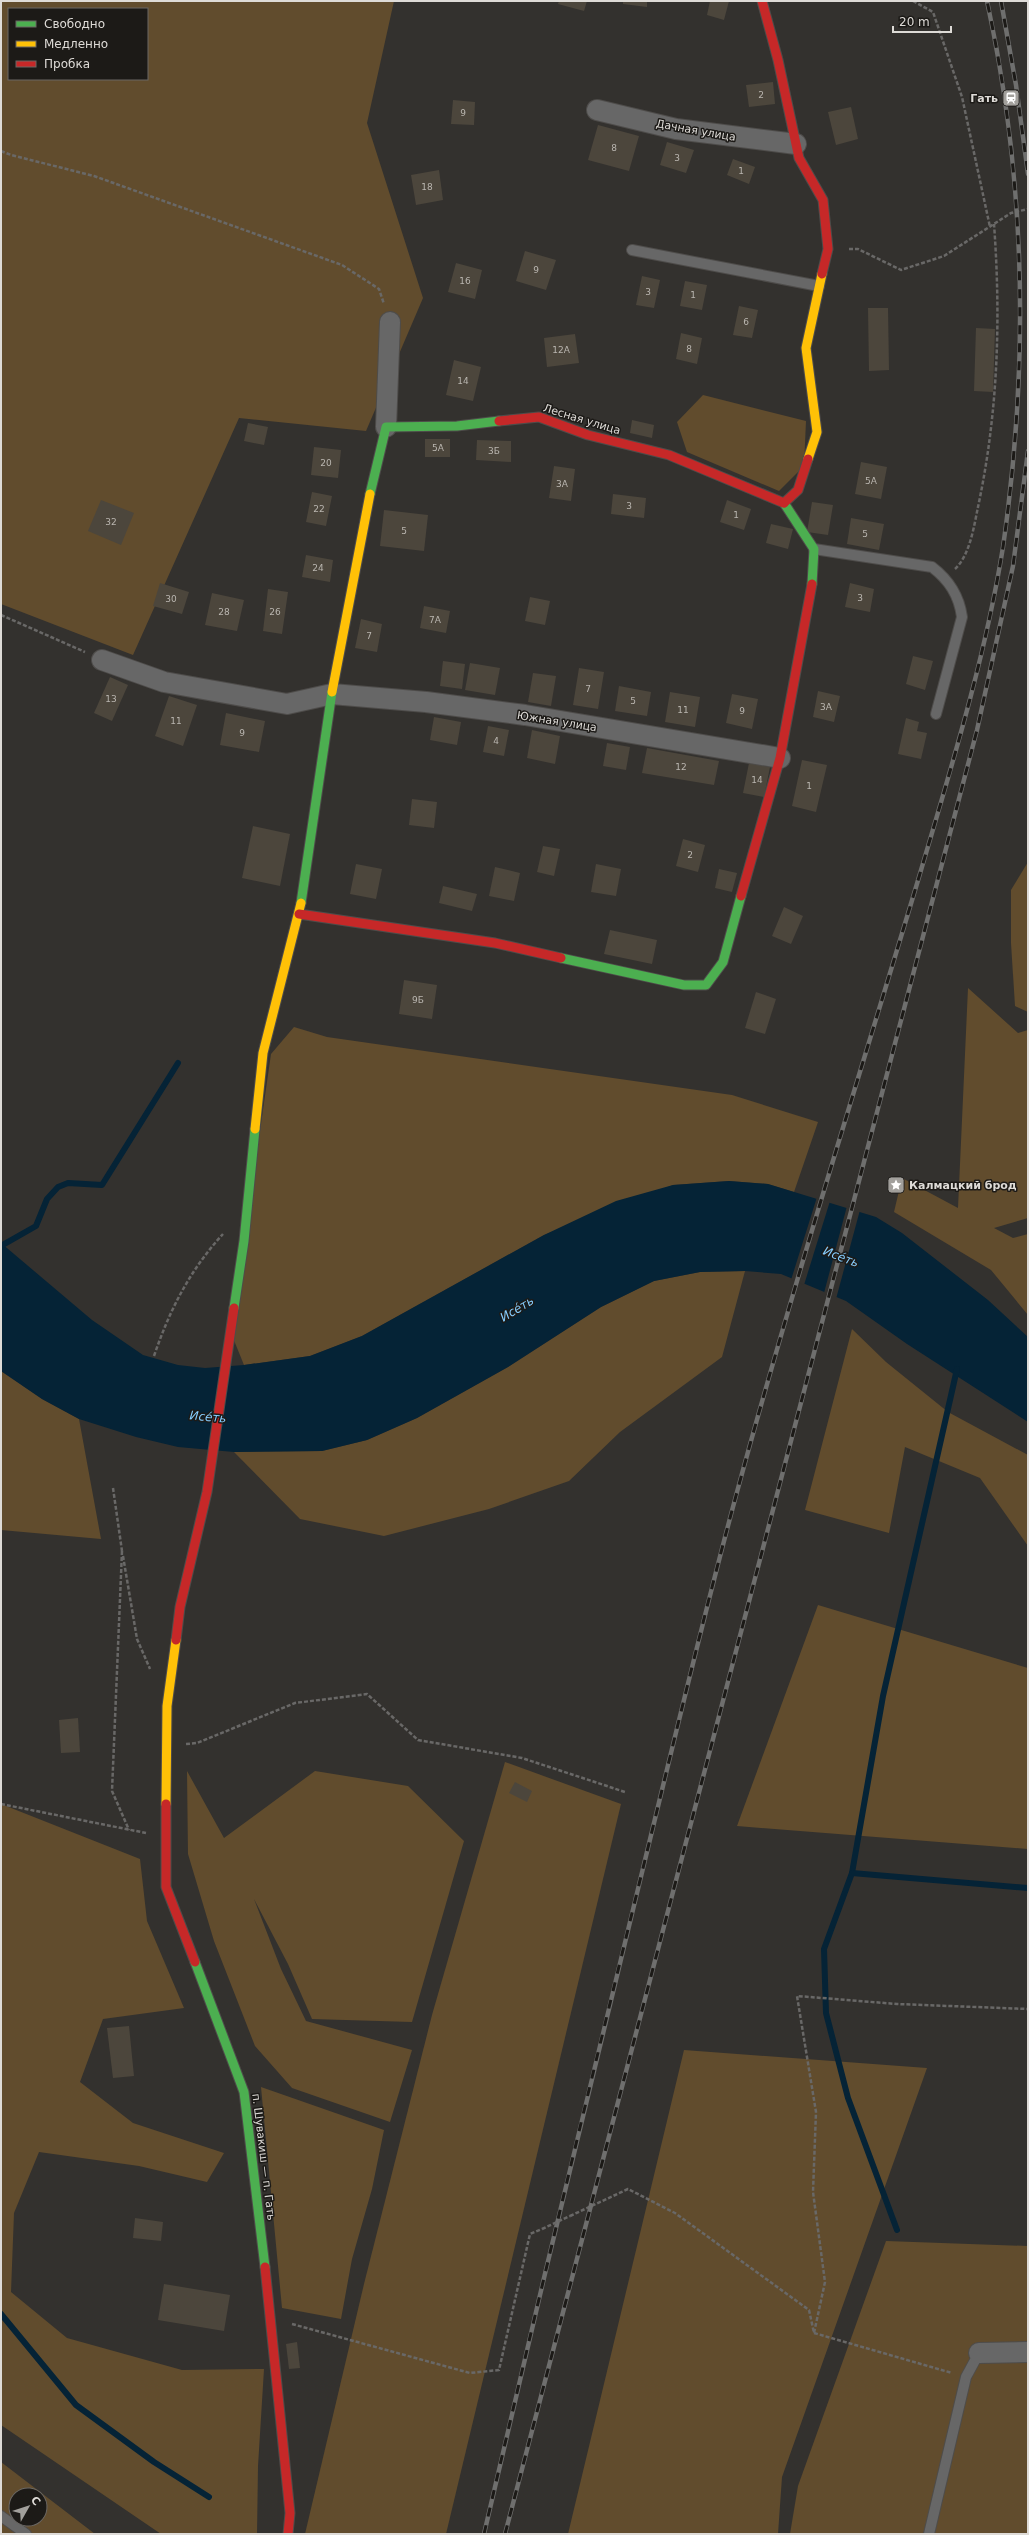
<svg xmlns="http://www.w3.org/2000/svg" width="1029" height="2535" viewBox="0 0 1029 2535" font-family="'DejaVu Sans',sans-serif">
  <rect width="100%" height="100%" fill="#33312e"/>
  <!-- green -->
  <g fill="#614c2d" fill-rule="evenodd">
    <path d="M 1,1 L 394,1 L 367,123 L 423,298 L 366,431 L 239,418 L 133,655 L 1,604 ZM 9,9 L 147,9 L 147,79 L 9,79 Z"/>
    <polygon points="703,395 806,421 804,466 779,491 687,452 677,422"/>
    <polygon points="1028,862 1028,1012 1015,1006 1011,943 1011,890"/>
    <polygon points="968,988 1018,1033 1028,1030 1028,1218 994,1228 1013,1238 1028,1234 1028,1315 991,1270 894,1212 902,1178 958,1208"/>
    <polygon points="294,1027 327,1037 732,1095 818,1122 794,1192 768,1184 729,1181 673,1185 544,1235 362,1336 310,1356 244,1365 231,1333 271,1054"/>
    <polygon points="745,1271 722,1357 620,1432 569,1481 489,1509 384,1536 300,1519 234,1452 322,1451 367,1440 417,1418 508,1367 601,1307 654,1281 700,1272"/>
    <polygon points="852,1329 886,1362 948,1412 1028,1455 1028,1546 980,1478 905,1447 889,1533 805,1510"/>
    <polygon points="1,1371 42,1399 79,1419 101,1539 1,1530"/>
    <polygon points="818,1605 1028,1668 1028,1849 737,1826"/>
    <polygon points="505,1762 621,1804 446,2534 305,2534 364,2284 432,2015"/>
    <polygon points="187,1771 224,1838 315,1771 408,1786 464,1841 412,2022 312,2019 288,1964 254,1899 281,1969 306,2021 412,2050 390,2122 292,2088 255,2046 214,1941 188,1854"/>
    <polygon points="1,1804 140,1859 147,1921 184,2008 103,2019 80,2082 133,2123 224,2153 207,2182 139,2166 39,2152 14,2213 11,2292 67,2338 182,2370 264,2369 258,2466 257,2534 161,2534 1,2425"/>
    <polygon points="684,2050 927,2068 782,2477 778,2534 568,2534"/>
    <polygon points="261,2087 384,2130 372,2189 352,2259 341,2319 282,2308"/>
    <polygon points="886,2241 1028,2246 1028,2534 790,2534 798,2486"/>
    <path d="M 1,2462 L 95,2534 L 1,2534 ZM 16,2495 L 40,2495 L 40,2519 L 16,2519 Z"/>
  </g>
  <!-- water -->
  <polygon fill="#052336" points="729,1181 768,1184 876,1217 902,1233 988,1300 1028,1337 1028,1422 907,1344 846,1301 781,1274 745,1271 700,1272 654,1281 601,1307 508,1367 417,1418 367,1440 322,1451 234,1452 178,1447 136,1437 79,1419 42,1399 1,1371 1,1243 92,1320 143,1355 178,1365 205,1368 244,1365 310,1356 362,1336 544,1235 616,1201 673,1185"/>
  <!-- pier -->
  <g fill="#33312e">
    <polygon points="817,1197 830,1201 804,1285 791,1280"/>
    <polygon points="847,1206 860,1210 836,1299 824,1293"/>
  </g>
  <g fill="none" stroke-linecap="round" stroke-linejoin="round">
    <!-- stream -->
    <g stroke="#052336" stroke-width="6">
      <polyline points="1,1246 36,1226 47,1199 58,1187 68,1183 102,1185 178,1063"/>
      <polyline points="852,1873 883,1696 957,1369"/>
      <polyline points="897,2230 848,2098 826,2013 824,1949 852,1873 1028,1888"/>
      <polyline points="1,2314 76,2405 154,2462 209,2497"/>
    </g>
  </g>
  <!-- building -->
  <g fill="#4c463c">
    <polygon points="559,1 587,1 584,11 558,4"/>
    <polygon points="623,1 647,1 647,7 623,4"/>
    <polygon points="710,1 729,1 724,20 707,15"/>
    <polygon points="773,82 775,104 749,107 746,85"/>
    <polygon points="453,100 475,102 474,125 451,124"/>
    <polygon points="851,107 858,139 836,145 828,112"/>
    <polygon points="598,125 639,136 629,171 588,160"/>
    <polygon points="667,142 694,150 686,173 660,165"/>
    <polygon points="733,159 755,167 749,184 727,175"/>
    <polygon points="439,170 443,200 416,205 411,175"/>
    <polygon points="525,251 556,260 546,290 516,281"/>
    <polygon points="456,263 482,270 475,299 448,292"/>
    <polygon points="642,276 660,280 654,308 636,305"/>
    <polygon points="685,281 707,285 702,310 680,306"/>
    <polygon points="739,306 758,310 752,338 733,335"/>
    <polygon points="868,308 888,308 889,370 869,371"/>
    <polygon points="976,328 995,329 993,392 974,391"/>
    <polygon points="681,333 702,338 697,364 676,359"/>
    <polygon points="575,334 579,363 547,367 544,338"/>
    <polygon points="454,360 481,367 473,401 446,395"/>
    <polygon points="632,420 654,425 652,438 630,433"/>
    <polygon points="248,423 268,427 264,445 244,441"/>
    <rect x="425" y="439" width="25" height="18"/>
    <polygon points="477,440 511,441 511,462 476,460"/>
    <polygon points="314,447 341,450 338,478 311,475"/>
    <polygon points="861,462 887,467 881,499 855,494"/>
    <polygon points="554,466 575,469 571,501 549,498"/>
    <polygon points="312,492 332,496 326,526 306,522"/>
    <polygon points="613,494 646,498 644,518 611,514"/>
    <polygon points="101,500 134,513 121,545 88,531"/>
    <polygon points="727,500 751,509 744,530 720,522"/>
    <polygon points="812,502 833,505 828,535 807,532"/>
    <polygon points="384,510 428,515 424,551 380,546"/>
    <polygon points="851,518 884,524 879,550 847,544"/>
    <polygon points="771,524 793,529 788,549 766,543"/>
    <polygon points="306,555 333,560 330,582 302,577"/>
    <polygon points="160,583 189,592 182,614 153,606"/>
    <polygon points="850,583 874,589 870,612 845,607"/>
    <polygon points="268,589 288,592 282,634 263,631"/>
    <polygon points="212,593 244,600 237,631 205,625"/>
    <polygon points="530,597 550,601 545,625 525,621"/>
    <polygon points="424,606 450,611 446,633 420,628"/>
    <polygon points="361,619 382,624 377,652 355,648"/>
    <polygon points="913,656 933,661 925,690 906,684"/>
    <polygon points="443,661 465,664 462,689 440,686"/>
    <polygon points="470,663 500,668 495,695 465,690"/>
    <polygon points="579,668 604,672 598,709 573,705"/>
    <polygon points="533,673 556,676 551,706 528,702"/>
    <polygon points="110,677 128,685 112,721 94,713"/>
    <polygon points="619,686 651,692 647,716 615,711"/>
    <polygon points="818,691 840,696 834,722 813,717"/>
    <polygon points="670,692 700,697 695,727 665,722"/>
    <polygon points="732,694 758,699 752,729 726,723"/>
    <polygon points="169,696 197,705 183,746 155,736"/>
    <polygon points="226,713 265,721 259,752 220,745"/>
    <polygon points="434,717 461,722 457,745 430,740"/>
    <polygon points="906,718 919,722 917,731 927,733 921,759 898,754"/>
    <polygon points="488,726 509,730 504,756 483,752"/>
    <polygon points="532,730 560,736 555,764 527,758"/>
    <polygon points="607,743 630,747 626,770 603,766"/>
    <polygon points="647,748 719,761 714,785 642,773"/>
    <polygon points="802,760 827,765 816,812 792,806"/>
    <polygon points="749,763 770,767 764,797 743,793"/>
    <polygon points="412,799 437,802 434,828 409,825"/>
    <polygon points="253,826 290,834 280,886 242,878"/>
    <polygon points="683,839 705,845 698,872 676,866"/>
    <polygon points="543,846 560,849 554,876 537,872"/>
    <polygon points="356,864 382,869 376,899 350,894"/>
    <polygon points="596,864 621,869 616,896 591,892"/>
    <polygon points="495,867 520,873 514,901 489,896"/>
    <polygon points="719,869 737,873 732,892 715,888"/>
    <polygon points="443,886 477,894 472,911 439,903"/>
    <polygon points="784,907 803,916 791,944 772,936"/>
    <polygon points="610,930 657,940 652,964 604,954"/>
    <polygon points="404,980 437,985 432,1019 399,1014"/>
    <polygon points="756,992 776,999 765,1034 745,1028"/>
    <polygon points="78,1718 80,1752 61,1753 59,1720"/>
    <polygon points="515,1782 532,1791 527,1802 509,1793"/>
    <polygon points="129,2026 134,2076 113,2078 107,2028"/>
    <polygon points="135,2218 163,2222 161,2241 133,2238"/>
    <polygon points="164,2284 230,2295 224,2331 158,2320"/>
    <polygon points="297,2342 300,2368 289,2369 286,2344"/>
  </g>
  <g fill="none" stroke-linecap="round" stroke-linejoin="round">
    <!-- lane casing -->
    <g stroke="#4e4c4a" stroke-width="12">
      <g id="lane">
        <polyline points="632,250 819,286"/>
        <path d="M 814,549 L 932,567 C 949,580 959,595 962,617 L 936,714"/>
        <polyline points="1,2516 26,2534"/>
        <polyline points="929,2534 966,2377 979,2353"/>
      </g>
    </g>
    <!-- street casing -->
    <g stroke="#4e4c4a" stroke-width="22">
      <g id="street">
        <polyline points="597,110 676,129 796,144"/>
        <polyline points="386,427 390,322"/>
        <polyline points="102,660 164,682 287,704 332,694 426,702 525,715 780,758"/>
        <polyline points="979,2353 1028,2352"/>
      </g>
    </g>
    <!-- fast casing -->
    <g stroke="#4e4c4a" stroke-width="11">
      <g id="fast">
        <polyline points="370,494 386,427 457,426 499,421"/>
        <polyline points="784,503 814,549 812,584"/>
        <polyline points="301,903 332,692"/>
        <polyline points="561,958 684,985 706,985 723,962 741,896"/>
        <polyline points="234,1308 244,1241 255,1129"/>
        <polyline points="195,1962 244,2092 265,2267"/>
      </g>
    </g>
    <!-- slow casing -->
    <g stroke="#4e4c4a" stroke-width="11">
      <g id="slow">
        <polyline points="808,459 817,432 806,348 822,274"/>
        <polyline points="332,692 370,494"/>
        <polyline points="255,1129 263,1053 301,903"/>
        <polyline points="166,1804 167,1706 176,1640"/>
      </g>
    </g>
    <!-- jam casing -->
    <g stroke="#4e4c4a" stroke-width="11">
      <g id="jam">
        <polyline points="762,1 778,60 799,158 823,200 828,249 822,274"/>
        <polyline points="499,421 539,417 588,435 669,455 784,503"/>
        <polyline points="784,503 798,490 808,459"/>
        <polyline points="741,896 780,758 812,584"/>
        <polyline points="299,914 495,943 561,958"/>
        <polyline points="176,1640 180,1607 207,1492 234,1308"/>
        <polyline points="166,1804 166,1887 195,1962"/>
        <polyline points="265,2267 290,2513 288,2534"/>
      </g>
    </g>
    <!-- path -->
    <g stroke="#696867" stroke-width="2.5" stroke-dasharray="4 2" stroke-linecap="butt">
      <polyline points="913,1 933,12 962,97 990,227"/>
      <polyline points="1027,97 1028,97"/>
      <polyline points="1,151 11,155 94,176 342,265 379,289 384,304"/>
      <polyline points="849,249 858,249 901,270 944,256 1011,213 1028,209"/>
      <path d="M 955,569 C 970,555 974,526 978,507 C 998,413 1001,320 994,224"/>
      <polyline points="1,615 85,652"/>
      <path d="M 154,1356 C 170,1309 190,1270 223,1234"/>
      <polyline points="113,1488 122,1551"/>
      <polyline points="122,1551 112,1791 129,1830"/>
      <polyline points="123,1556 137,1639 150,1669"/>
      <polyline points="186,1744 197,1743 295,1703 367,1694 418,1740 522,1758 625,1792"/>
      <polyline points="1,1804 146,1833"/>
      <polyline points="570,2216 628,2189 675,2213 809,2310 814,2333 825,2282 813,2192 816,2112 797,1996 897,2004 1028,2009"/>
      <polyline points="292,2324 470,2373 499,2370 530,2234 542,2229"/>
      <polyline points="814,2333 952,2373"/>
    </g>
    <!-- lane -->
    <use href="#lane" stroke="#676767" stroke-width="10"/>
    <!-- street -->
    <use href="#street" stroke="#676767" stroke-width="20"/>
    <!-- fast -->
    <use href="#fast" stroke="#4caf50" stroke-width="9"/>
    <!-- slow -->
    <use href="#slow" stroke="#ffc107" stroke-width="9"/>
    <!-- jam -->
    <use href="#jam" stroke="#c62828" stroke-width="9"/>
    <!-- rail casing -->
    <g stroke="#6f6f6e" stroke-width="4.5">
      <g id="rail">
        <polyline points="1001,1 1016,85 1028,174"/>
        <path d="M 484,2534 C 536,2309 590,2084 645,1860 C 675,1737 704,1614 737,1492 C 793,1285 858,1081 919,877 C 951,768 985,659 1003,547 C 1029,366 1026,180 987,1"/>
        <polyline points="505,2534 977,730 1013,566 1028,451"/>
      </g>
    </g>
    <!-- rail -->
    <use href="#rail" stroke="#1c1a17" stroke-width="3" stroke-dasharray="9" stroke-linecap="butt"/>
    <!-- path-bridge -->
    <polyline stroke="#696867" stroke-width="2.5" stroke-dasharray="4 2" stroke-linecap="butt" points="542,2229 570,2216"/>
  </g>
  <!-- icons -->
  <defs>
    <g id="station-square" transform="scale(0.9)"><rect x="-9" y="-9" width="18" height="18" rx="4" fill="#a2a09c" stroke="#1c1a17"/><path d="M-3-6H3Q5-6 5-4V2Q5 4 3 4L4.5 6H3L1.5 4h-3L-3 6H-4.5L-3 4Q-5 4-5 2V-4Q-5-6-3-6ZM-3.5-4v3h7v-3ZM-3.5 1v1.5H-2V1ZM2 1v1.5H3.5V1Z" fill="#fff"/></g>
    <g id="sight-square" transform="scale(0.9)"><rect x="-9" y="-9" width="18" height="18" rx="4" fill="#a2a09c" stroke="#1c1a17"/><path d="M0-6L1.8-2.2L6-1.7L2.9 1.2L3.7 5.4L0 3.3L-3.7 5.4L-2.9 1.2L-6-1.7L-1.8-2.2Z" fill="#fff"/></g>
  </defs>
  <g fill-rule="evenodd">
    <use href="#station-square" x="1011" y="98"/>
    <use href="#sight-square" x="896" y="1185"/>
  </g>
  <g text-anchor="middle" stroke-width="3" stroke-linejoin="round" paint-order="stroke">
    <!-- number labels -->
    <g font-size="9" fill="#bab6b0">
      <text x="761" y="98">2</text>
      <text x="463" y="116">9</text>
      <text x="614" y="151">8</text>
      <text x="677" y="161">3</text>
      <text x="741" y="174">1</text>
      <text x="427" y="190">18</text>
      <text x="536" y="273">9</text>
      <text x="465" y="284">16</text>
      <text x="648" y="295">3</text>
      <text x="693" y="298">1</text>
      <text x="746" y="325">6</text>
      <text x="689" y="352">8</text>
      <text x="561" y="353">12А</text>
      <text x="463" y="384">14</text>
      <text x="438" y="451">5А</text>
      <text x="494" y="454">3Б</text>
      <text x="326" y="466">20</text>
      <text x="871" y="484">5А</text>
      <text x="562" y="487">3А</text>
      <text x="629" y="509">3</text>
      <text x="319" y="512">22</text>
      <text x="736" y="518">1</text>
      <text x="111" y="525">32</text>
      <text x="404" y="534">5</text>
      <text x="865" y="537">5</text>
      <text x="318" y="571">24</text>
      <text x="860" y="601">3</text>
      <text x="171" y="602">30</text>
      <text x="224" y="615">28</text>
      <text x="275" y="615">26</text>
      <text x="435" y="623">7А</text>
      <text x="369" y="639">7</text>
      <text x="588" y="692">7</text>
      <text x="111" y="702">13</text>
      <text x="633" y="704">5</text>
      <text x="826" y="710">3А</text>
      <text x="683" y="713">11</text>
      <text x="742" y="714">9</text>
      <text x="176" y="724">11</text>
      <text x="242" y="736">9</text>
      <text x="496" y="744">4</text>
      <text x="681" y="770">12</text>
      <text x="757" y="783">14</text>
      <text x="809" y="789">1</text>
      <text x="690" y="858">2</text>
      <text x="418" y="1003">9Б</text>
    </g>
    <!-- poi labels -->
    <g font-size="11" font-weight="bold" fill="#dedbd7" stroke="#1c1a17" text-anchor="end">
      <text x="998" y="102">Гать</text>
      <text x="909" y="1189" text-anchor="start">Калмацкий брод</text>
    </g>
    <!-- street labels -->
    <g font-size="11" fill="#dedbd7" stroke="#1c1a17">
      <text transform="translate(696 130) rotate(10)" y="4">Дачная улица</text>
      <text transform="translate(582 419) rotate(17)" y="4">Лесная улица</text>
      <text transform="translate(557 721) rotate(9)" y="4">Южная улица</text>
      <text transform="translate(264 2157) rotate(83)" y="4">п. Шувакиш — п. Гать</text>
    </g>
    <!-- water labels -->
    <g font-size="12" font-style="italic" fill="#86ceff" stroke="#1c1a17">
      <text transform="translate(841 1257) rotate(21)" y="4">Исе́ть</text>
      <text transform="translate(517 1309) rotate(-31)" y="4">Исе́ть</text>
      <text transform="translate(208 1417) rotate(5)" y="4">Исе́ть</text>
    </g>
  </g>
  <!-- border -->
  <rect width="1029" height="2535" fill="none" stroke="#dedbd7" stroke-width="4"/>
  <!-- legend -->
  <rect x="8" y="8" width="140" height="72" fill="#1c1a17" stroke="#6a6764"/>
  <rect x="16" y="21" width="20" height="6" fill="#4caf50" stroke="#6a6764"/>
  <text x="44" y="28" font-size="12" fill="#dedbd7">Свободно</text>
  <rect x="16" y="41" width="20" height="6" fill="#ffc107" stroke="#6a6764"/>
  <text x="44" y="48" font-size="12" fill="#dedbd7">Медленно</text>
  <rect x="16" y="61" width="20" height="6" fill="#c62828" stroke="#6a6764"/>
  <text x="44" y="68" font-size="12" fill="#dedbd7">Пробка</text>
  <!-- north arrow -->
  <g transform="translate(28 2507) rotate(51)"><circle r="19" fill="#1c1a17" stroke="#6a6764"/>
  <path d="M0-3L7 15L0 10L-7 15Z" fill="#a2a09c"/>
  <text y="-6" font-size="11" font-weight="bold" text-anchor="middle" fill="#dedbd7">С</text>
  </g>
  <!-- scale -->
  <path d="M893 26v6h58v-6" fill="none" stroke="#dedbd7" stroke-width="2"/>
  <text x="899" y="26" font-size="12" fill="#dedbd7" stroke="#1c1a17" stroke-width="3" paint-order="stroke">20 m</text>
</svg>
